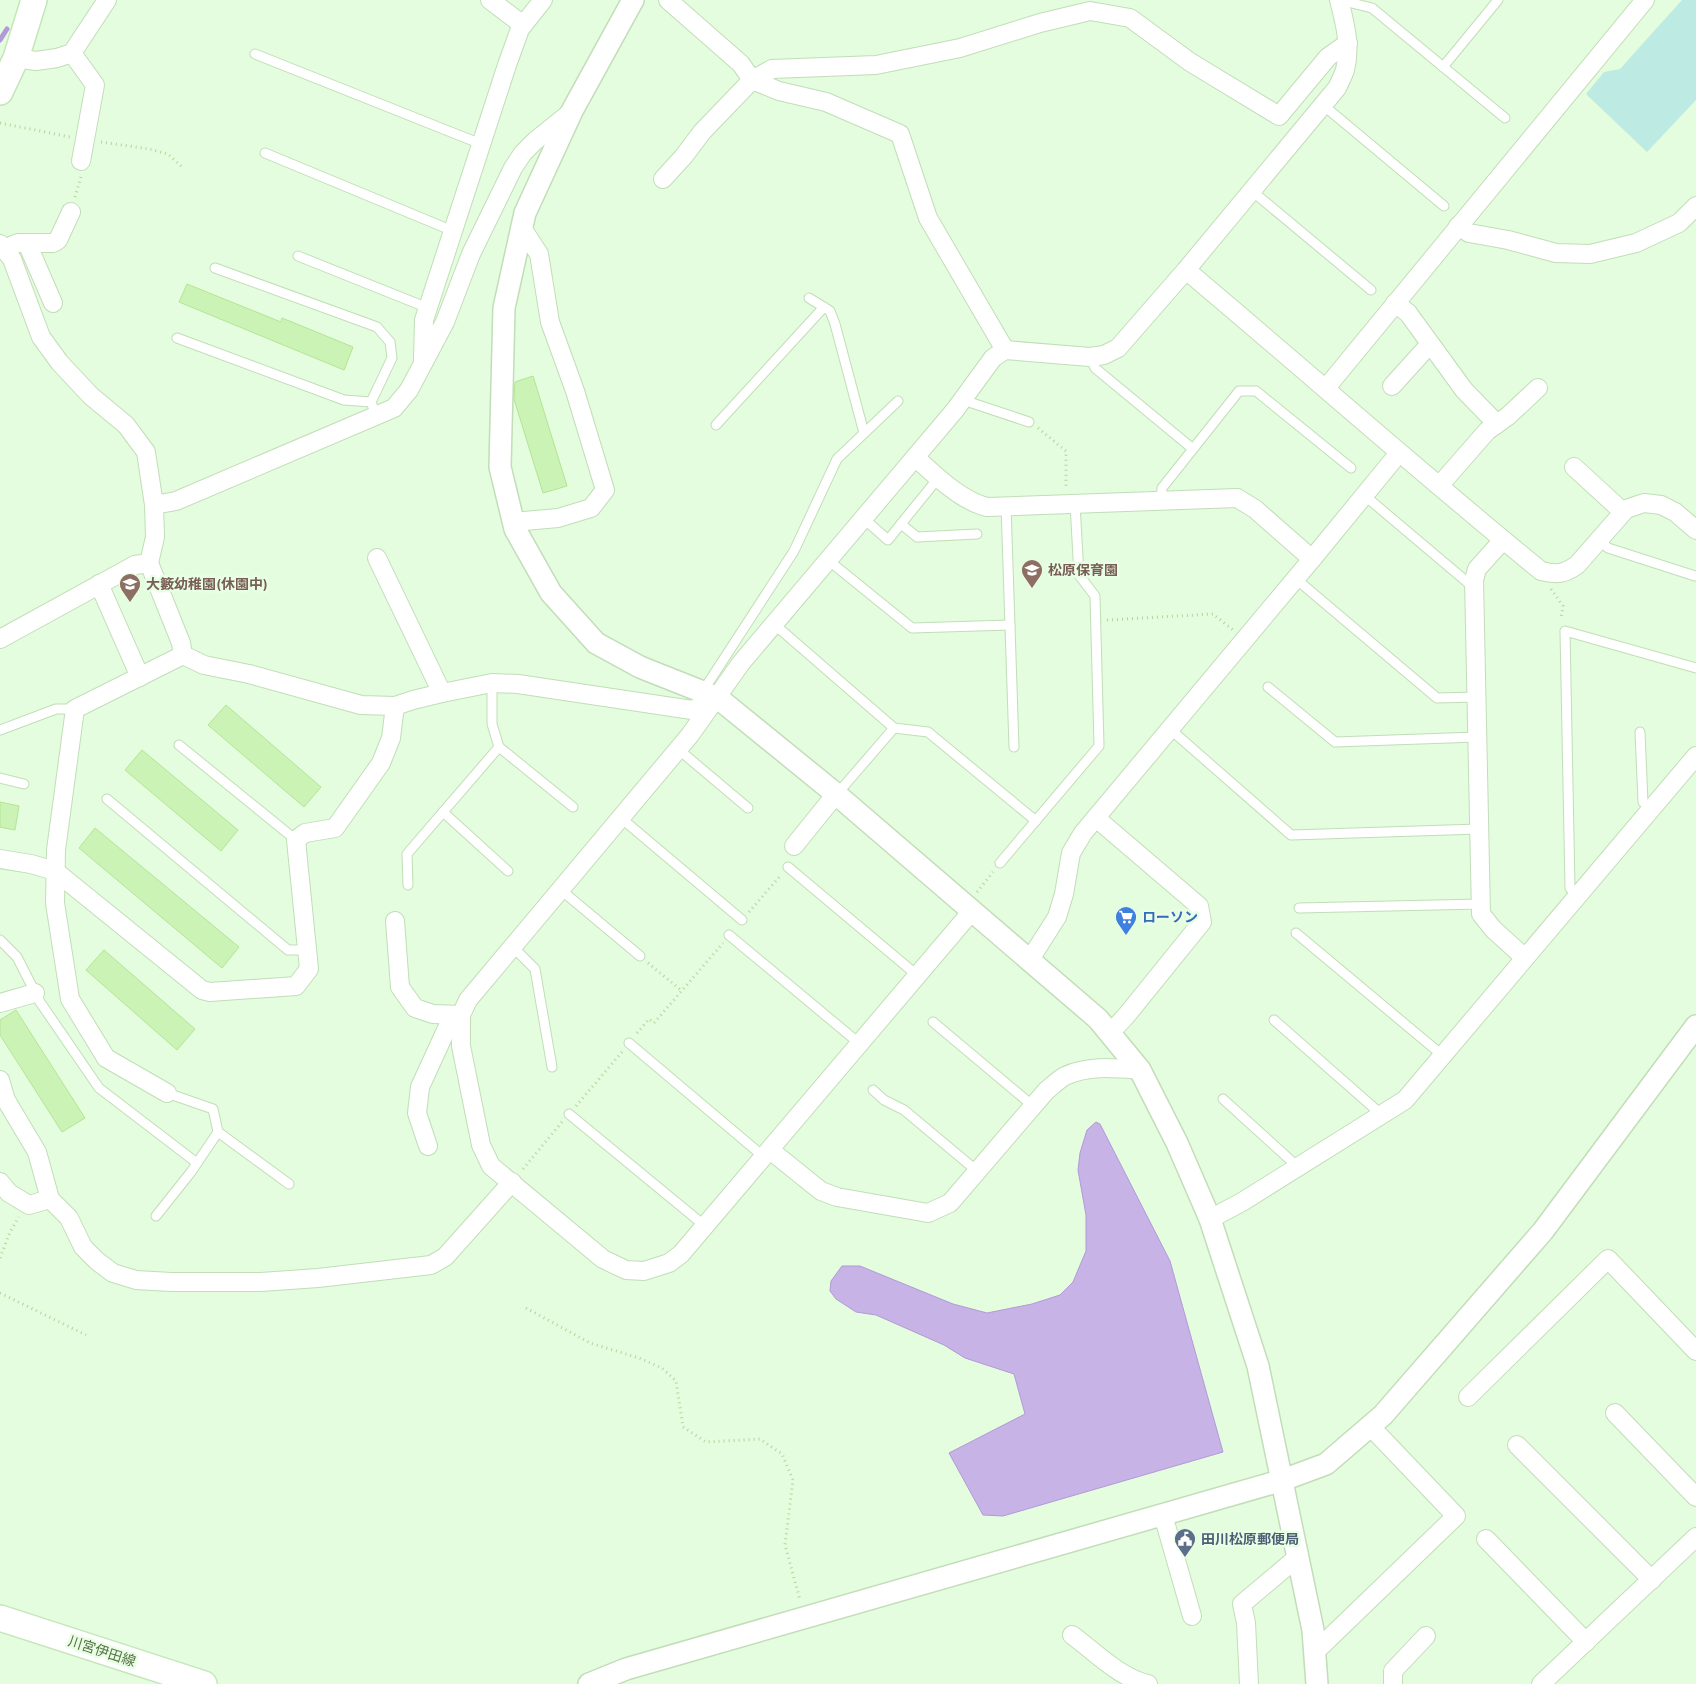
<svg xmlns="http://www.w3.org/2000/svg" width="1696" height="1684" viewBox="0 0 1696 1684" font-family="Mulish,'Noto Sans JP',sans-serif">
  <rect width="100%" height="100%" fill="#e3fdde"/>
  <!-- green -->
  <polygon fill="#bdeae2" points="1682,0 1696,0 1696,100 1647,152 1586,94 1604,72 1620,69"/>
  <!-- water -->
  <polygon fill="#c7b3e6" stroke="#b299d8" points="1096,1122 1100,1124 1170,1261 1223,1452 1003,1516 983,1515 949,1453 1025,1414 1014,1374 965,1358 944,1345 876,1315 856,1312 836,1299 830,1291 831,1281 842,1266 860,1266 953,1304 987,1313 1032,1304 1060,1295 1073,1282 1086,1251 1086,1215 1078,1170 1080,1153 1087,1130"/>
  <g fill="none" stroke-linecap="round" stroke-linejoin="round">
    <!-- stream -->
    <polyline stroke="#b299d8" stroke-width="5" points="0,40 7,29"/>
  </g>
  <!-- building -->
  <g fill="#cbf3b5" stroke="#b3e595">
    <polygon points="187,284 281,322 282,318 353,347 344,370 179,302"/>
    <polygon points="533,376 567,486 543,493 514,399 515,382"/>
    <polygon points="226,705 321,787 304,807 208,725"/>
    <polygon points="142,750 238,830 221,851 125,770"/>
    <polygon points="0,802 19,806 15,830 0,827"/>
    <polygon points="95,828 239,947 222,968 79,848"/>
    <polygon points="104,950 195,1029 177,1050 86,970"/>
    <polygon points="16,1010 85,1118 62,1132 0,1035 0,1020"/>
  </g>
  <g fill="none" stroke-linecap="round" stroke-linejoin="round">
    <!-- service casing -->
    <g stroke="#c2ddb8" stroke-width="11">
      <g id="service">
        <polyline points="1339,0 1372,8 1505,118"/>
        <polyline points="255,54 481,144"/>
        <polyline points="1443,67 1498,0"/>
        <polyline points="1323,105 1444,206"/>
        <polyline points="265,153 453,231"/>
        <polyline points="1252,191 1371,290"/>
        <polyline points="298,256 428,308"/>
        <polyline points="215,268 377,327 390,342 392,358 371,402 376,415"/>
        <polyline points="809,298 830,311 835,324 864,433"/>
        <polyline points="177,338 344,400 371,402"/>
        <polyline points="1090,357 1095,368 1193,449"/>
        <polyline points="964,396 972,403 1029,422"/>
        <polyline points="716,425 824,307"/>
        <polyline points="1364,495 1473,587"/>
        <polyline points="1161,501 1162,488 1239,391 1256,391 1351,468"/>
        <polyline points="1006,506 1014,747"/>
        <polyline points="863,518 888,540 939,477"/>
        <polyline points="901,524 917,537 977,534"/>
        <polyline points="1599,540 1608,548 1695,576"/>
        <polyline points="828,560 912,628 1010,625"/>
        <polyline points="1296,579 1437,698 1476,697"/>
        <polyline points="774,624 894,728 928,732 1036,821"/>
        <polyline points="492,683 492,724 499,747 573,807"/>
        <polyline points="1268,687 1335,742 1477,737"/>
        <polyline points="703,691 794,551 837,459 898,401"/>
        <polyline points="1170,729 1291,835 1479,829"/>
        <polyline points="0,730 56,709 75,709"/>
        <polyline points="1640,732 1643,802 1651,809"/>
        <polyline points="179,745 296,840"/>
        <polyline points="678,749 748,808"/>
        <polyline points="0,778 24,784"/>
        <polyline points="837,794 894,728"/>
        <polyline points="107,799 288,950 307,950"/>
        <polyline points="443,812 508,871"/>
        <polyline points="621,818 742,920"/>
        <polyline points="1000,863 1099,746 1095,596 1079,575 1075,504"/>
        <polyline points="788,867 918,976"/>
        <polyline points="408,885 407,854 499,747"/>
        <polyline points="561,890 640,956"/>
        <polyline points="1577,897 1570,888 1565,631 1696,668"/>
        <polyline points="1299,908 1481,904"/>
        <polyline points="1296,933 1442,1055"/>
        <polyline points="729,935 860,1044"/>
        <polyline points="0,940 17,957 40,1002 99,1088 197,1163"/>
        <polyline points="513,947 535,969 552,1067"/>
        <polyline points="1274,1020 1382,1115"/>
        <polyline points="933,1022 1033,1106"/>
        <polyline points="629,1043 764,1157"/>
        <polyline points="873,1090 884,1100 904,1110 977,1171"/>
        <polyline points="1223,1099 1298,1167"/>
        <polyline points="569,1114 705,1226"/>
        <polyline points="218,1132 289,1184"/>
        <polyline points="156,1216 191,1172 218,1132 213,1109 167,1093"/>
      </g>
    </g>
    <!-- minor casing -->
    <g stroke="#c2ddb8" stroke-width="20">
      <g id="minor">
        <polyline points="490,0 523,25"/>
        <polyline points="668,0 741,64 752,80 779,91 826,102 900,134 928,218 1005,350"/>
        <polyline points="72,53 95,85 81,161"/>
        <polyline points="16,58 36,61 57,58 72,53 107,0"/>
        <polyline points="663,179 684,156 702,132 752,80 772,69 876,65 960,48 1040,23 1090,11 1130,18 1190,62 1279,116 1328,57 1348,43"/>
        <polyline points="1458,226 1469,233 1508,240 1556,253 1590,254 1636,243 1679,223 1696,206"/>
        <polyline points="27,243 53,303"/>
        <polyline points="0,244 12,259 41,337 60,363 91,396 126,425 146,452 154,505 155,537 149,563 181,643 183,655"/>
        <polyline points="3,249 18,243 53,243 58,240 71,212"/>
        <path d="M 1186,270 C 1305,370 1421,473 1541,571 C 1557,575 1564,574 1577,565 L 1626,509 L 1644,503 L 1661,505 L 1675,512 L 1696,530"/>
        <polyline points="1395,303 1408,313 1464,390 1497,424"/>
        <polyline points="423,359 424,320 507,65 520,29 543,0"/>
        <polyline points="1392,386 1430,344"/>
        <polyline points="1326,388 1645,0"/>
        <path d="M 915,457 C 935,475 961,501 987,507 L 1237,498 L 1255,509 L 1312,559"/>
        <polyline points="1574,467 1623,512"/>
        <polyline points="1439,486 1487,431 1508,416 1538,388"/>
        <polyline points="154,505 176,501 394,408 409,390 445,322 471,254 513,168 523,153 535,141 571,112"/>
        <polyline points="513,522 558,518 591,508 605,490 575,391 550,322 539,254 522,228"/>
        <polyline points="1503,540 1477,569 1474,580 1481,914 1493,929 1525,958"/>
        <polyline points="377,558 442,693"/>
        <polyline points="99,584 140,677"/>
        <polyline points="0,639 135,565 149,563"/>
        <polyline points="183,655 204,665 249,674 361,705 395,706 413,700 442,693 492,683 518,684 692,710 715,699"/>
        <polyline points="1096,818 1199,906 1202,922 1126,1016 1110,1033"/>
        <polyline points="794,846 836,794"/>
        <polyline points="0,859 31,864 55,871 202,990 210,992 296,986 309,969 296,840 305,833 335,828 381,763 391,738 395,706"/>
        <path d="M 972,911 L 681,1254 L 669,1263 L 644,1271 L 626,1270 L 603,1259 L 491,1166 L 481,1145 L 461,1046 L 461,1015 L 468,1000 L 690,735 L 741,663 L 955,410 L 993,358 L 1005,350 L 1090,357 L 1104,355 L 1118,348 L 1186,270 L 1337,88 C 1340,82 1343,76 1345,70 C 1351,46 1345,23 1339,0"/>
        <polyline points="395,921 400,987 415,1008 433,1014 461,1015"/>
        <polyline points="1029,961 1057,917 1064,894 1071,853 1083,833 1312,559 1399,453"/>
        <polyline points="0,1003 35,993"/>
        <polyline points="0,1080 6,1100 37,1152 50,1199 69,1218 83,1247 97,1261 113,1273 136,1280 171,1282 261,1282 318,1278 431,1265 445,1257 512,1182"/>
        <polyline points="167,1093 106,1058 70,999 55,903 56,850 75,709 183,655"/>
        <polyline points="428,1146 417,1113 420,1087 453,1015"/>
        <path d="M 770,1150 L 821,1191 L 837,1197 L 928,1213 L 950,1203 L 1046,1091 C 1052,1086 1058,1080 1065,1076 C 1088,1065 1115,1068 1140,1070"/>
        <polyline points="0,1182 9,1193 29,1205 50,1199"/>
        <polyline points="1210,1219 1242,1202 1405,1100 1696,756"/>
        <polyline points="1468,1397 1608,1259 1696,1351"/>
        <polyline points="1615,1413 1696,1497"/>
        <polyline points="1517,1445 1652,1580"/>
        <polyline points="1163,1515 1192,1616"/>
        <polyline points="1486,1539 1586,1642"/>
        <path d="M 1072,1635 C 1095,1652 1120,1678 1148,1684"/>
        <polyline points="1315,1652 1456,1516 1370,1426"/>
        <polyline points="1249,1684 1246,1623 1242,1604 1299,1556"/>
        <polyline points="1393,1684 1393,1671 1426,1636"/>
        <polyline points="1541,1684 1696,1537"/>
      </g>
    </g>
    <!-- tertiary casing -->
    <g stroke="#c2ddb8" stroke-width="24">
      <g id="tertiary">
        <polyline points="633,0 572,111 525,213 504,308 500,467 515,529 551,593 596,643 640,667 718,698 836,794 1098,1019 1140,1070 1177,1143 1210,1219 1258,1366 1313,1630 1317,1684"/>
        <polyline points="589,1684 626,1669 1283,1480 1326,1464 1383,1415 1543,1231 1696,1026"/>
      </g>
    </g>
    <!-- secondary casing -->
    <g stroke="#c5e6b8" stroke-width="28">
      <g id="secondary">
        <polyline points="0,92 16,58 34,0"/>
        <polyline points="0,1618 204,1684"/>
      </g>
    </g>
    <!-- path -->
    <g stroke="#b0d799" stroke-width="3" stroke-dasharray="1 4" stroke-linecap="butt">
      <polyline points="0,123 70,137"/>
      <polyline points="101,142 149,149 168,154 183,168"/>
      <polyline points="75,197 81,177"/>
      <polyline points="1038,428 1066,451 1066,489"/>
      <polyline points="1551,589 1563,606 1561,619"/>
      <polyline points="1107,620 1213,614 1233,630"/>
      <polyline points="977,892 993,872"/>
      <polyline points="749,912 781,875"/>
      <polyline points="648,963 682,991"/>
      <polyline points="637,1033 649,1019 654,1023 723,943"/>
      <polyline points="576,1106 622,1052"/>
      <polyline points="523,1169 562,1122"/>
      <polyline points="0,1258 10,1232 19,1217"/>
      <polyline points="0,1293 86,1335"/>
      <polyline points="526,1308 590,1343 639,1358 662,1368 676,1381 683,1427 706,1442 760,1439 782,1454 793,1480 785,1545 800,1600"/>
    </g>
    <!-- service -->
    <use href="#service" stroke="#fff" stroke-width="9"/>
    <!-- minor -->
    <use href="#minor" stroke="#fff" stroke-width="18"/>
    <!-- tertiary -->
    <use href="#tertiary" stroke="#fff" stroke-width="21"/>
    <!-- secondary -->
    <use href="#secondary" stroke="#fff" stroke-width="25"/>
  </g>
  <!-- icons -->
  <defs>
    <g id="school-pin" transform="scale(1.125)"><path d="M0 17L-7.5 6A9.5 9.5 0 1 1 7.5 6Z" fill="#8d6e63" stroke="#e9ffe5"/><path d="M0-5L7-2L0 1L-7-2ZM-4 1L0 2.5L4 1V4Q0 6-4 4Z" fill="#fff"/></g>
    <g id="supermarket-pin" transform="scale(1.125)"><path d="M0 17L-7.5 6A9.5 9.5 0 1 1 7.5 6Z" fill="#3f7fe0" stroke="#e9ffe5"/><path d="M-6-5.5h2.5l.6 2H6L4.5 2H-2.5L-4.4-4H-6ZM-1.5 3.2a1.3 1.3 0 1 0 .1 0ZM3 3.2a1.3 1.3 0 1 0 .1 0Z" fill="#fff"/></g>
    <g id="civic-pin" transform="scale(1.125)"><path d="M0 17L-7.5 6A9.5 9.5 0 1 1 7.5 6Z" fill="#5c6f8a" stroke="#e9ffe5"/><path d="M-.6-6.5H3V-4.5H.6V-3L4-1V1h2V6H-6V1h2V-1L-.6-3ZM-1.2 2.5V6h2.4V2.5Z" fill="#fff"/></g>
  </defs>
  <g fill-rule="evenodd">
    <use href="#school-pin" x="1032" y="570"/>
    <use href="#school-pin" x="130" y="584"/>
    <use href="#supermarket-pin" x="1126" y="917"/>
    <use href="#civic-pin" x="1185" y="1539"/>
  </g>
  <g text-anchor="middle" stroke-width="5" stroke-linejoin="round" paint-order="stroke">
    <!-- education labels -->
    <g font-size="14" font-weight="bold" fill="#785e54" stroke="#e9ffe5" text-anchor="start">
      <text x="1048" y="575">松原保育園</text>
      <text x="146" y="589">大籔幼稚園(休園中)</text>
    </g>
    <!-- shop labels -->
    <g font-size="14" font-weight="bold" fill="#366cbe" stroke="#e9ffe5" text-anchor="start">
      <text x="1142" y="922">ローソン</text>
    </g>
    <!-- service labels -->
    <g font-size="14" font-weight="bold" fill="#4e5e75" stroke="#e9ffe5" text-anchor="start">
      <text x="1201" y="1544">田川松原郵便局</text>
    </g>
    <!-- street labels -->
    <g font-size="14" fill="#587346" stroke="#e9ffe5">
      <text transform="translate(102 1651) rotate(18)" y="5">川宮伊田線</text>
    </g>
  </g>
</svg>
